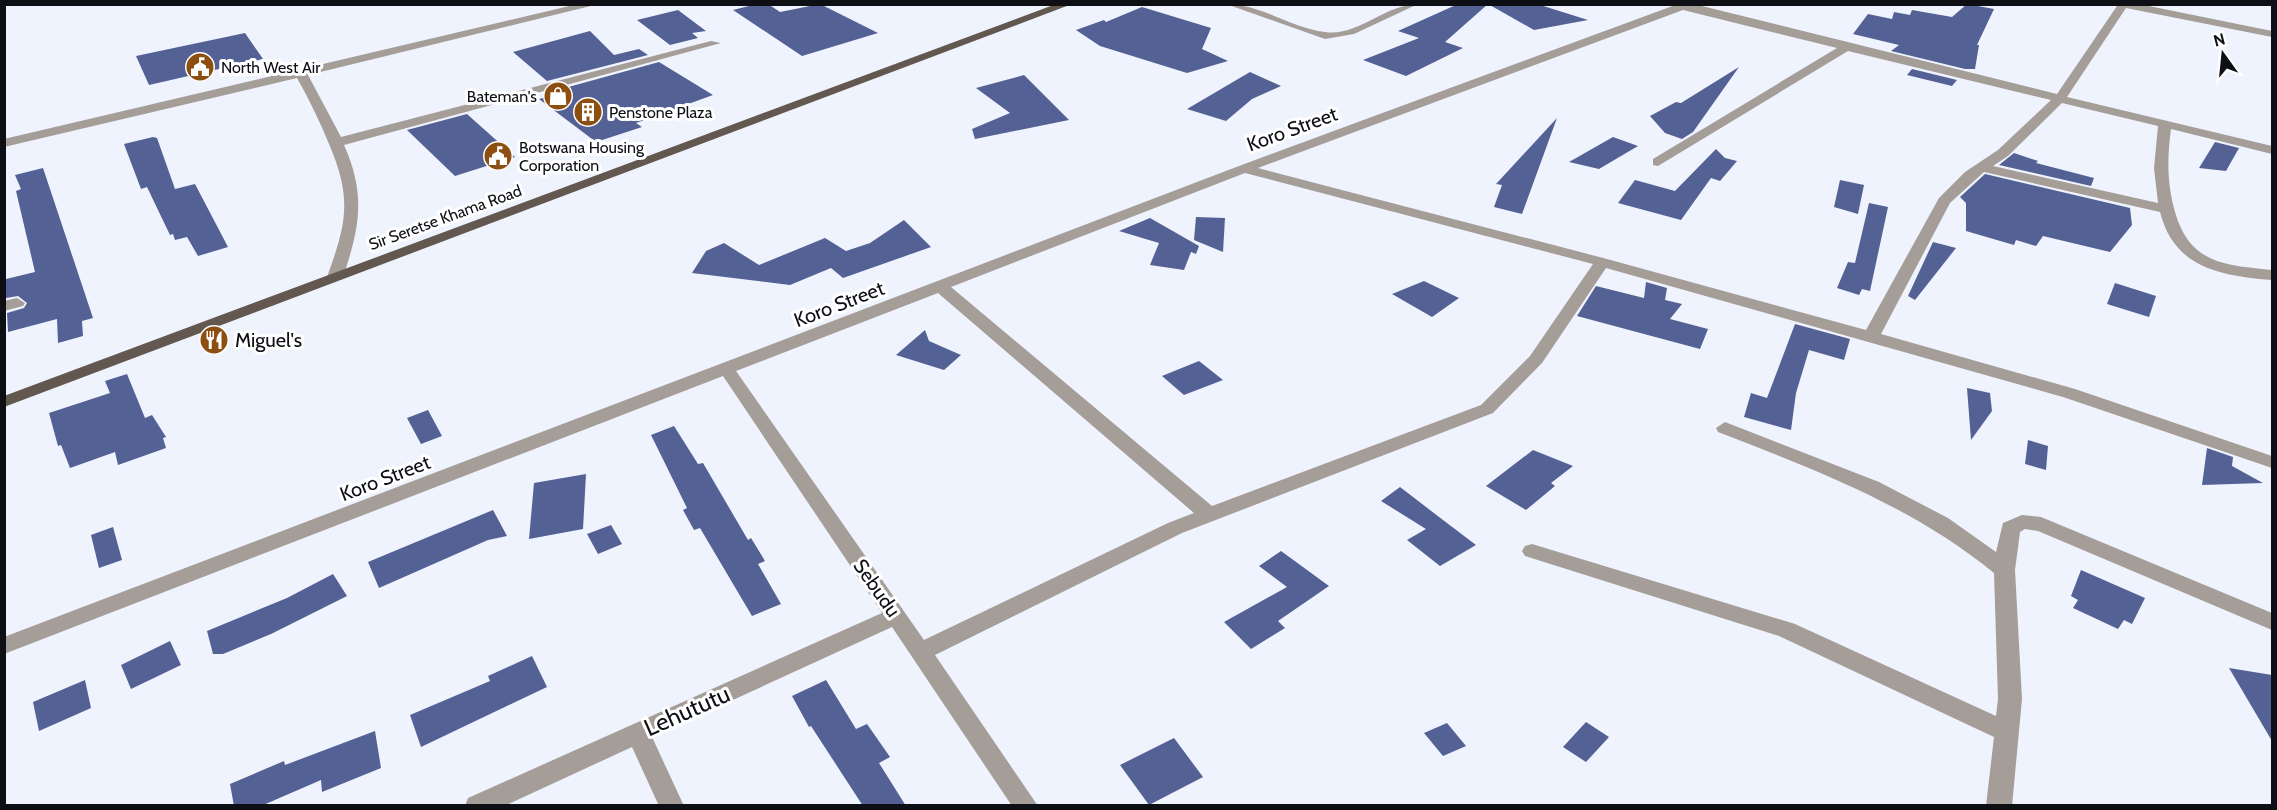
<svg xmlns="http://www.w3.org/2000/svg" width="2277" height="810" viewBox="0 0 2277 810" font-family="Cabin,sans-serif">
  <rect width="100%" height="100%" fill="#eff3fd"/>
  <!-- building -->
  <g fill="#546194">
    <polygon points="757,4 768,4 780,12 820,4 878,33 802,56 733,10"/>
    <polygon points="1458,4 1488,4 1445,42 1463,48 1406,76 1363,60 1419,38 1398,31"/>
    <polygon points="1488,4 1537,4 1588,20 1534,30"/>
    <polygon points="1967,4 1994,9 1977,45 1979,45 1975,69 1965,69 1891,51 1899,45 1853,34 1868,14 1892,19 1894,12 1910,15 1912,10 1952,17"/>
    <polygon points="1142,7 1211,28 1202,49 1228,61 1187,73 1100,46 1076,30 1104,20 1106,22"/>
    <polygon points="678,10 706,31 692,33 698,38 670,45 637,20"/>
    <polygon points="590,31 614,55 639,49 648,55 547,81 513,52"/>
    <polygon points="245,33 263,59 149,85 136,56"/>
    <polygon points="659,62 713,95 636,123 642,127 596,142 539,99 559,94 554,91"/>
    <polygon points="1739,67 1693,132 1682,139 1665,133 1650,116 1676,102 1681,103"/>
    <polygon points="1912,69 1957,80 1952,86 1907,75"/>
    <polygon points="1250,72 1281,86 1252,99 1226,121 1187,109"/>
    <polygon points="1024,75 1069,120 975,139 972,129 1010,113 976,88"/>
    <polygon points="467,114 515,157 455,176 407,130"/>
    <polygon points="1557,118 1522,214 1494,207 1502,185 1496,184"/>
    <polygon points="153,137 157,138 175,189 195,184 228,247 198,256 187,237 175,240 173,234 170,235 147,187 141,189 124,144"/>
    <polygon points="1613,137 1638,146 1599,169 1569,162"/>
    <polygon points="2215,142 2239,148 2226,171 2199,168"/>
    <polygon points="1716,149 1725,158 1737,161 1720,181 1711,178 1681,220 1618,203 1635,180 1675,191"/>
    <polygon points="2014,153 2038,161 2036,163 2094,178 2091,186 1999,165"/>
    <polygon points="43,168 93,318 82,321 83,336 58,343 57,319 8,332 7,313 24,308 27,303 18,296 6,298 6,279 35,272 16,191 21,189 15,175"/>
    <polygon points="1985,174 2130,208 2132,225 2110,252 2043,236 2036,246 2016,240 2014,245 1966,231 1966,203 1960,197"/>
    <polygon points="1840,180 1864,185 1858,214 1834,207"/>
    <polygon points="1869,203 1888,207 1870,291 1862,289 1859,295 1837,288 1848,262 1855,263"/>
    <polygon points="1196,217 1225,218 1223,252 1194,240"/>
    <polygon points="1150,218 1199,246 1196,254 1191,252 1184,270 1150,265 1159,243 1119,231"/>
    <polygon points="904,220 931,247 843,278 831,268 790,285 692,273 706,251 724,243 759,265 825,238 846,251 870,243"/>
    <polygon points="1933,242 1956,248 1915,300 1908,296"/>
    <polygon points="1424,281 1459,298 1432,317 1392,294"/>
    <polygon points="1646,282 1667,288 1665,300 1682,304 1670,319 1708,329 1700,349 1577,316 1596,286 1644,298"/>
    <polygon points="2115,283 2156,296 2149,317 2107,304"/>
    <polygon points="1795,324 1850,339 1844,360 1809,350 1796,393 1791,430 1744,417 1751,393 1767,398"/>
    <polygon points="925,330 929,341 961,355 944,370 896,355"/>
    <polygon points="1199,361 1223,380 1184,395 1162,376"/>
    <polygon points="127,374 145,418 152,415 166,437 163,438 166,448 118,465 115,452 70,468 61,445 58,446 49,413 110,393 105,381"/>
    <polygon points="1967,388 1990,393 1992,411 1971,440"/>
    <polygon points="428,410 442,436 421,444 407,418"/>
    <polygon points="674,426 698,464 703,463 748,540 751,538 765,561 758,564 781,604 752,616 700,528 694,530 683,510 687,508 651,435"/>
    <polygon points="2028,440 2048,446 2046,470 2025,464"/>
    <polygon points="2207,448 2233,457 2232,466 2263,483 2202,485"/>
    <polygon points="1533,450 1573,466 1551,483 1555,486 1526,510 1486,486"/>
    <polygon points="586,474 583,529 529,539 534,483"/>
    <polygon points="1400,487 1443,520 1476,545 1440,566 1407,540 1426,529 1381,501"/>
    <polygon points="493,510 507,536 488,540 379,588 368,562"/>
    <polygon points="611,525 622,544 598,554 587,534"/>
    <polygon points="113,527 122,560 99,568 91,535"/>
    <polygon points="1281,551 1329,586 1278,621 1285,628 1251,649 1224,622 1287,587 1259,566"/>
    <polygon points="2081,570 2145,598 2132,624 2124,620 2118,629 2073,608 2078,600 2071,596"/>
    <polygon points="333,574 347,596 271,634 223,654 213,654 207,631 287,598"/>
    <polygon points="170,641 181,665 131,689 121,665"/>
    <polygon points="532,656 547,687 421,747 410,715 490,681 488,676"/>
    <polygon points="2229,668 2272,675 2272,741"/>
    <polygon points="85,680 91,708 39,731 33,702"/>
    <polygon points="826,680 856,729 867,724 890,757 879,763 906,806 863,806 811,726 809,727 792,696"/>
    <polygon points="1586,722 1609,737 1586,762 1563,747"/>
    <polygon points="1447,723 1466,746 1443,756 1424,733"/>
    <polygon points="375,731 381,768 322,792 321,780 261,806 234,806 230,784 284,761 285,765"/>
    <polygon points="1174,738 1203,777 1149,805 1120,765"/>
  </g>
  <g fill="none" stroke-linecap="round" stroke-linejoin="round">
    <!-- minor -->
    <g fill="#a49d98" fill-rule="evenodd">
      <path d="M 578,4 L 599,4 L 308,75 L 341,137 L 711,41 L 721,43 L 344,145 C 366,194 360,227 343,277 L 335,282 L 327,277 C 347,222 352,198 329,144 C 320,122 309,99 297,78 L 4,147 L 4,139 Z"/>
      <path d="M 1226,4 C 1261,4 1291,28 1325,32 C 1357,37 1386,4 1418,4 L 1354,34 L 1325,39 Z"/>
      <path d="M 1678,4 L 1694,4 L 2057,94 L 2117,6 L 2115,4 L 2139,4 L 2272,31 L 2272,37 L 2126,8 L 2067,97 L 2272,146 L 2272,154 L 2171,129 C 2167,158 2167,184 2175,212 C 2190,264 2224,265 2272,270 L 2272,280 C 2221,276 2174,268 2160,212 L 1984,172 L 1950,203 L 1881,334 L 2075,389 L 2272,456 L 2272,468 L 2063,397 L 1606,268 L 1542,363 L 1493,413 L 1182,533 L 935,655 L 1038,806 L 1012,806 L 892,627 L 652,737 L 684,806 L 659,806 L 632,747 L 504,806 L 465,806 L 468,798 L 882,613 L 723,376 L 4,654 L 4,637 L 1239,166 ZM 1683,10 L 1837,48 L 1653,159 L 1653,165 L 1658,166 L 1848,51 L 2051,100 L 1998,150 L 1965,172 L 1939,198 L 1866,330 L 1607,259 L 1258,168 ZM 2062,103 L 2158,126 L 2154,168 L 2158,203 L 1993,166 L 2008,156 ZM 1245,173 L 1593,264 L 1530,356 L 1481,405 L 1212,506 L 951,287 ZM 938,293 L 1194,513 L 1168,523 L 924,640 L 736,371 Z"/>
      <polygon points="17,298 25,303 23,306 4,311 4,301"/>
      <path d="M 1725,422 L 1879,482 L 1948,518 L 1996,552 L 2003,523 L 2022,515 L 2041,517 L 2272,613 L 2272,630 L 2038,531 L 2025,529 L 2020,532 L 2015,570 L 2022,699 L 2012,806 L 1986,806 L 1994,737 L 1779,636 L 1525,556 L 1522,551 L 1525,546 L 1532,544 L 1795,624 L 1996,716 L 1998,699 L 1994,573 C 1912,506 1816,470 1718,432 L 1716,428 Z"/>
    </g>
    <!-- major -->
    <polygon fill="#63584f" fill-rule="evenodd" points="1056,4 1072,4 4,407 4,396"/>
  </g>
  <!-- icons -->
  <defs>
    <g id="civic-disc" transform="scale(1.5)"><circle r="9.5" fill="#8c4f11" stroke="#fff"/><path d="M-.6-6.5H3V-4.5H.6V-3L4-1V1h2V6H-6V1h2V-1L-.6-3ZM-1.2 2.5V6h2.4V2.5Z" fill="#fff"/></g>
    <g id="shop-disc" transform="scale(1.5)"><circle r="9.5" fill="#8c4f11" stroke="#fff"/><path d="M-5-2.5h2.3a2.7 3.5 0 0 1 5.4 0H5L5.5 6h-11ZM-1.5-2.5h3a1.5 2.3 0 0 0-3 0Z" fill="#fff"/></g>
    <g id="building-disc" transform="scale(1.5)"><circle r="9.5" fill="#8c4f11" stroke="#fff"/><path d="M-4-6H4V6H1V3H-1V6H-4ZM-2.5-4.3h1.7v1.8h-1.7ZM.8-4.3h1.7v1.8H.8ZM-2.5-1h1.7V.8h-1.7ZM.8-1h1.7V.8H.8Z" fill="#fff"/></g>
    <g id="restaurant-disc" transform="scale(1.5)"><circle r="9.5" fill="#8c4f11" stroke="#fff"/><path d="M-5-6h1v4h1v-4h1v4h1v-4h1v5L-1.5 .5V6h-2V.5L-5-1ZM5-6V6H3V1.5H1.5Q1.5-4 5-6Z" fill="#fff"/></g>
  </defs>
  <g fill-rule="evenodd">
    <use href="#civic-disc" x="200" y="67"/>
    <use href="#shop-disc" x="558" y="96"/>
    <use href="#building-disc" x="588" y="112"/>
    <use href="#civic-disc" x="498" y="156"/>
    <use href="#restaurant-disc" x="214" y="340"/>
  </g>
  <g text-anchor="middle" stroke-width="6" stroke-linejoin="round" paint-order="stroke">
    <!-- far-poi labels -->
    <g font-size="16" fill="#0d0f14" stroke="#fff" text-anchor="start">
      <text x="221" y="73">North West Air</text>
      <text x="537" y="102" text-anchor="end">Bateman's</text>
      <text x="609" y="118">Penstone Plaza</text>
      <text x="519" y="153">Botswana Housing<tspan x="519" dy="18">Corporation</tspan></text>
    </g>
    <!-- far-street labels -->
    <g font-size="16" fill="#0d0f14" stroke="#fff">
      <text transform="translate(445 217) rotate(-20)" y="6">Sir Seretse Khama Road</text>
    </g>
    <!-- street labels -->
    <g font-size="20" fill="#0d0f14" stroke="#fff">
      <text transform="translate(1292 129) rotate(-20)" y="7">Koro Street</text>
      <text transform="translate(839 304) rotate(-21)" y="7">Koro Street</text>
      <text transform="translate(385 478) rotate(-21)" y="7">Koro Street</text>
      <text transform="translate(877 588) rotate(55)" y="7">Sebudu</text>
    </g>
    <!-- poi labels -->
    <g font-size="20" fill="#0d0f14" stroke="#fff" text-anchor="start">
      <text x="235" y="347">Miguel's</text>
    </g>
    <!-- near-street labels -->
    <g font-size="24" fill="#0d0f14" stroke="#fff">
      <text transform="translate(687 711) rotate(-24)" y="8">Lehututu</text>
    </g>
  </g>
  <!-- border -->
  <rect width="2277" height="810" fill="none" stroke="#0d0f14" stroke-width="12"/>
  <!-- north arrow -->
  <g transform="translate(2223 54) rotate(345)" stroke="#ffffff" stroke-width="4.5" paint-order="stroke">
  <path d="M0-4.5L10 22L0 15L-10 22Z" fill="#0d0f14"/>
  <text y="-9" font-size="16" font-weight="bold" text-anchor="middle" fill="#0d0f14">N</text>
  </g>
</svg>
